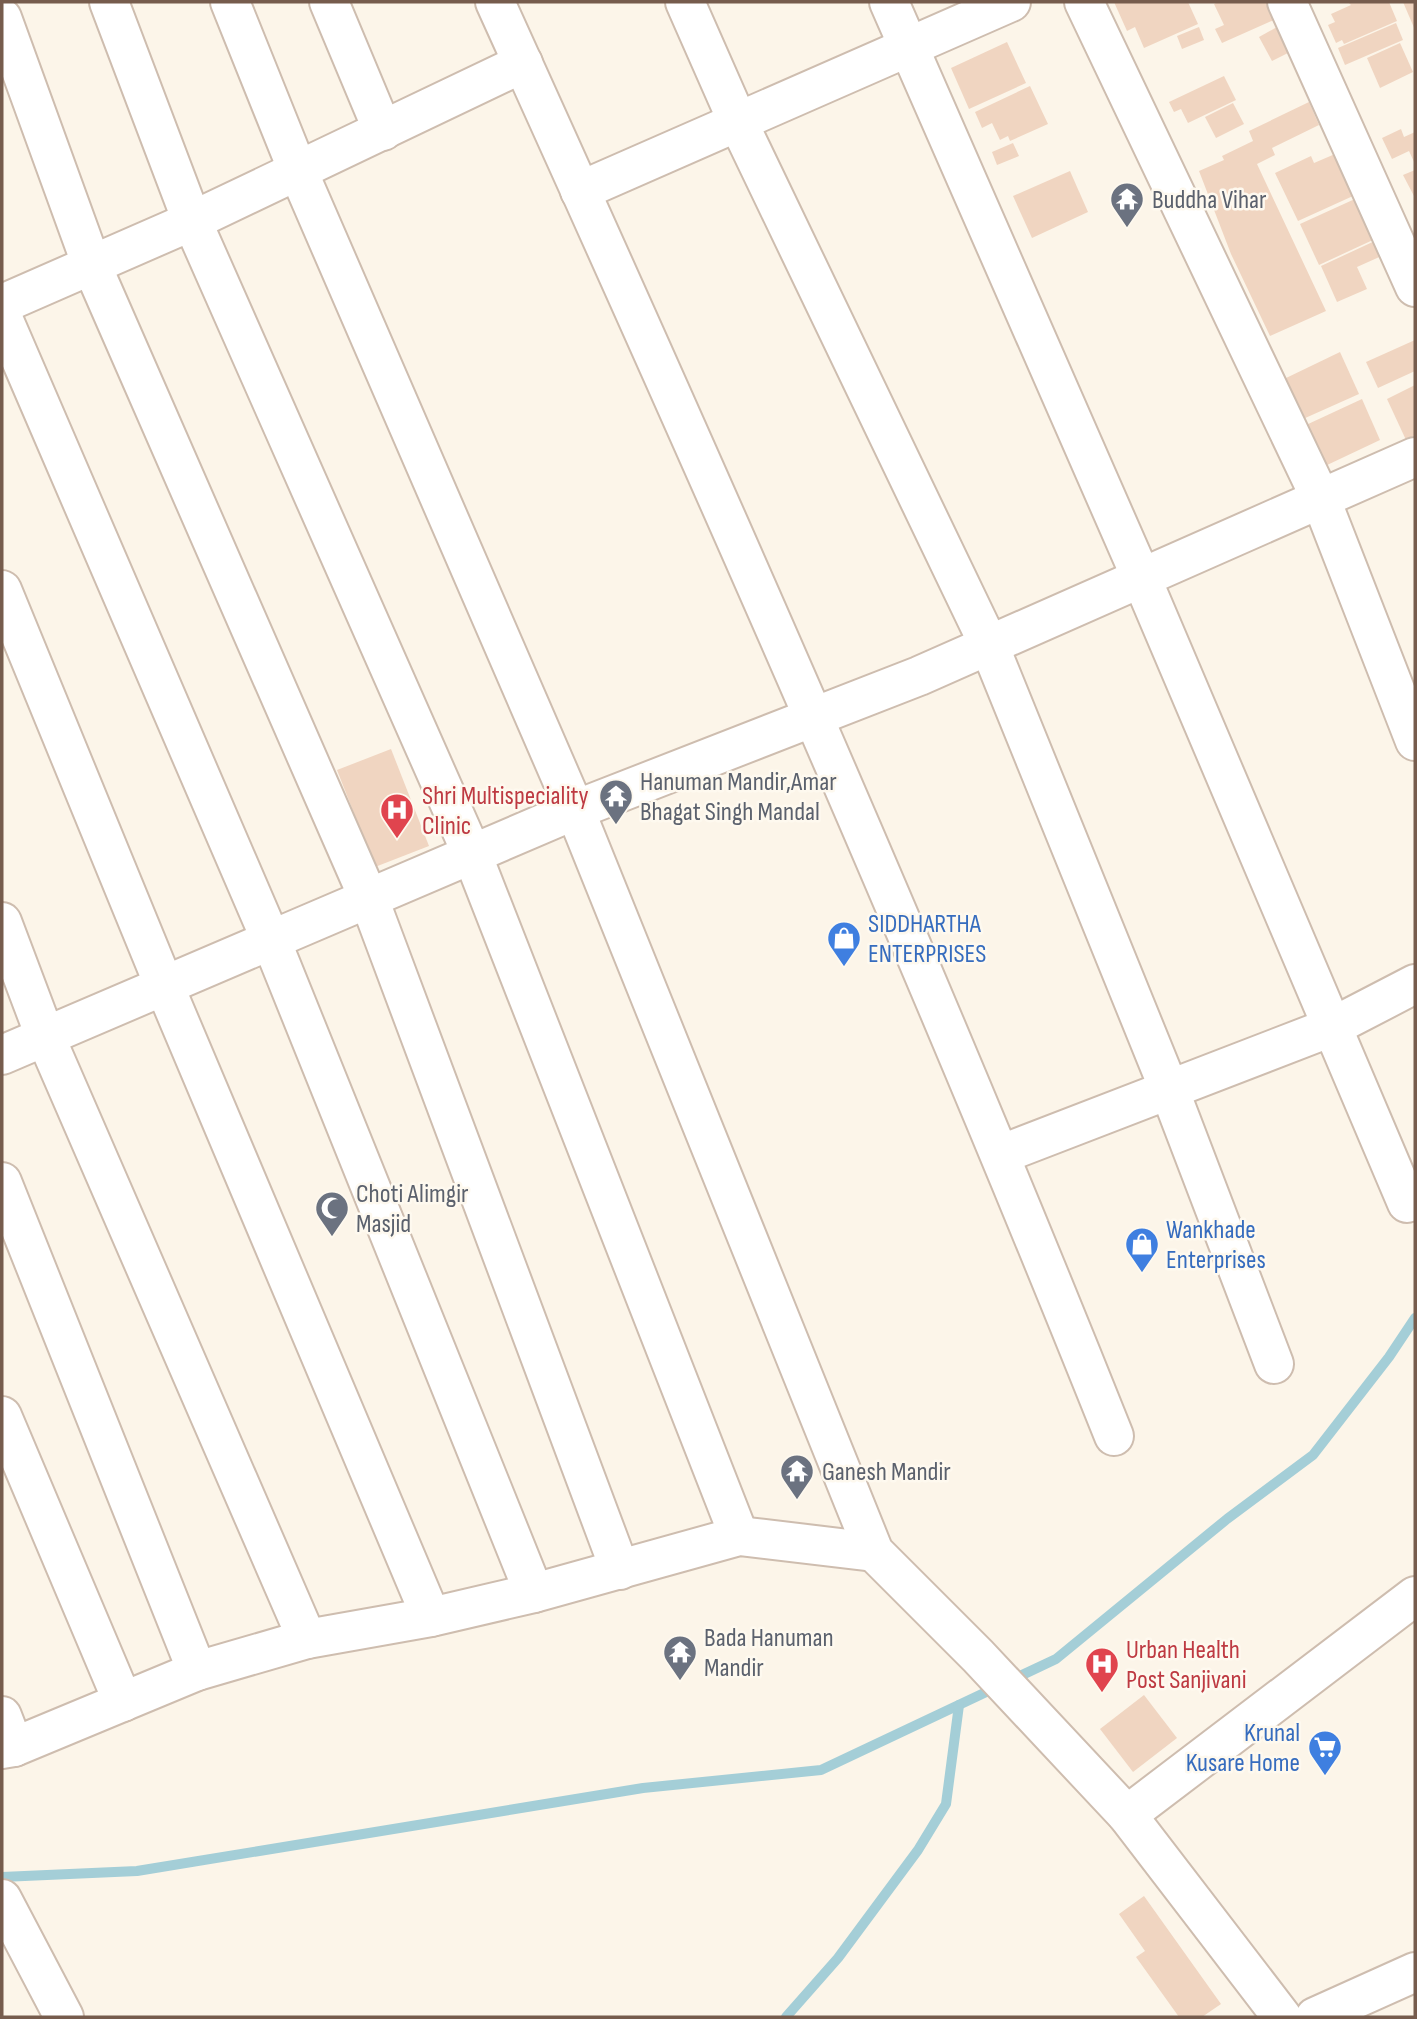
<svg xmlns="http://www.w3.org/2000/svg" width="1417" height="2019" viewBox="0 0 1417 2019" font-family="'Sofia Sans Condensed',sans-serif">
  <rect width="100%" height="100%" fill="#fcf5e9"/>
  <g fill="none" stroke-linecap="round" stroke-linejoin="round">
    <!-- stream -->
    <g stroke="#a4ced7" stroke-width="10">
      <polyline points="2,1877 137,1871 643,1788 821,1770 1056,1659 1227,1519 1313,1455 1389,1357 1415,1318"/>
      <polyline points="786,2017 838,1958 918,1850 946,1804 959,1705"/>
    </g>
  </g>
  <!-- building -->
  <g fill="#f0d5c1">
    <polygon points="1114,2 1188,2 1198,24 1144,48 1135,27 1127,31"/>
    <polygon points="1218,2 1268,2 1276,19 1222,43 1215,29 1224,25 1214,4"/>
    <polygon points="1348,2 1389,2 1397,21 1344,44 1342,40 1336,43 1328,25 1335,22 1331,14 1351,5"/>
    <polygon points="1403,2 1415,2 1415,30"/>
    <polygon points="1396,23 1403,40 1345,65 1338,48"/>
    <polygon points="1199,27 1204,40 1182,49 1177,36"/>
    <polygon points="1277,27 1290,52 1272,61 1259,37"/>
    <polygon points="1007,42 1026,83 969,109 951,68"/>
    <polygon points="1400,43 1413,72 1380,88 1367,58"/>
    <polygon points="1224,76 1236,100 1188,123 1181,109 1174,112 1169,102"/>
    <polygon points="1030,86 1048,124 1010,141 1008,136 1000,140 992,123 982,128 975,112"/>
    <polygon points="1309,102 1319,125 1272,148 1275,155 1257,164 1326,311 1270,336 1231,254 1199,171 1224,160 1222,156 1253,141 1249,131"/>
    <polygon points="1233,103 1244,124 1216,138 1205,117"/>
    <polygon points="1401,129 1404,137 1415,132 1415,164 1409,151 1392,159 1382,138"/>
    <polygon points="1013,143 1019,156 997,165 992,152"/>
    <polygon points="1335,154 1353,196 1298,221 1275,173 1311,156 1314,163"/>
    <polygon points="1415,170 1415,198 1403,175"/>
    <polygon points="1070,171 1088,212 1032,238 1013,196"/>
    <polygon points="1357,198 1375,239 1319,265 1300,224"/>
    <polygon points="1379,239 1386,254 1357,267 1367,289 1337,302 1321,266"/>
    <polygon points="1415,340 1415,371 1378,388 1366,362"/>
    <polygon points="1340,352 1359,394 1303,419 1284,379"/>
    <polygon points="1415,385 1415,435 1406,440 1387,399"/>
    <polygon points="1362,399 1380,440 1325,466 1306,425"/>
    <polygon points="391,749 429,846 375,867 337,770"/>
    <polygon points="1144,1695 1177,1738 1133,1772 1100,1729"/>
    <polygon points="1144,1896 1221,2004 1202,2017 1179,2017 1136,1957 1145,1951 1119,1914"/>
  </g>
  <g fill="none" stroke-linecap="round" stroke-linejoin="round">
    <!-- minor casing -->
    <g stroke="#cebdaf" stroke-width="42">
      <g id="minor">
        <polyline points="109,2 192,221 472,854 739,1536"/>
        <polyline points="230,2 298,171 575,810 874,1552 978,1656 1127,1815 1282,2017"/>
        <polyline points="329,2 383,131"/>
        <path d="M 495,2 C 710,476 921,953 1114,1436"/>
        <polyline points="685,2 737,120 989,645 1169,1089 1274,1364"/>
        <polyline points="889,2 1141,577 1407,1203"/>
        <polyline points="1084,2 1320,497 1415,741"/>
        <polyline points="1287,2 1415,287"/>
        <polyline points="2,18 92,266 369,899 620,1570"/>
        <polyline points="580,191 1011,2"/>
        <polyline points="2,304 192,221 523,63"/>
        <polyline points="2,316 271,940 534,1593"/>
        <polyline points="2,590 164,985 431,1617"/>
        <polyline points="2,922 45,1036 307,1639"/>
        <polyline points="1002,1154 1334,1026 1415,984"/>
        <polyline points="2,1182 197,1671"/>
        <polyline points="2,1416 123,1702"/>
        <polyline points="2,1716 14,1747"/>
        <polyline points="2,1749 14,1747 197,1671 307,1639 431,1617 534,1593 739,1536 874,1552"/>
        <polyline points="1127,1815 1415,1596"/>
        <polyline points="2,1899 64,2017"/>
        <polyline points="1315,2017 1415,1972"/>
      </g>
    </g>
    <!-- tertiary casing -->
    <g stroke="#cebdaf" stroke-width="42">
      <polyline id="tertiary" points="2,1055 575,810 919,676 1415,457"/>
    </g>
    <!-- minor -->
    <use href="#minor" stroke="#fff" stroke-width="38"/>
    <!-- tertiary -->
    <use href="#tertiary" stroke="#fff" stroke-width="38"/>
  </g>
  <!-- icons -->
  <defs>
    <g id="temple-pin" transform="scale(1.75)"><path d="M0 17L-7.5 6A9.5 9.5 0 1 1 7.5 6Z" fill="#6b7280" stroke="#fef9ef"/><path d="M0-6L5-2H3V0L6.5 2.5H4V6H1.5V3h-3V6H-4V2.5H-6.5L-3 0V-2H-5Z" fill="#fff"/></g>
    <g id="hospital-pin" transform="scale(1.75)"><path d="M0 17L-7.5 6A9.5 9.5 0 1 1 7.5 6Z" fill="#e0444e" stroke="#fef9ef"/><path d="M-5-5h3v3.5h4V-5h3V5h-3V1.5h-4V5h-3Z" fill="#fff"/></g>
    <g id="shop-pin" transform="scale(1.75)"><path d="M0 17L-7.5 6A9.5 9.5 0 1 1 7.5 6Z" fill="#3f7fe0" stroke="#fef9ef"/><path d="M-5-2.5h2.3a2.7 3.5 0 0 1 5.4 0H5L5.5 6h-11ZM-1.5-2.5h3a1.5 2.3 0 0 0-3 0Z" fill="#fff"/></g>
    <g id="mosque-pin" transform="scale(1.75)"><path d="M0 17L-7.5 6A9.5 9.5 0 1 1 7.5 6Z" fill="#6b7280" stroke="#fef9ef"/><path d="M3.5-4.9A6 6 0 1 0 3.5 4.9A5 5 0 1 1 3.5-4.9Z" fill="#fff"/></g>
    <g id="supermarket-pin" transform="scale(1.75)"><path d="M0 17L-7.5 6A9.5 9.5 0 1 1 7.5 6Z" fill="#3f7fe0" stroke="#fef9ef"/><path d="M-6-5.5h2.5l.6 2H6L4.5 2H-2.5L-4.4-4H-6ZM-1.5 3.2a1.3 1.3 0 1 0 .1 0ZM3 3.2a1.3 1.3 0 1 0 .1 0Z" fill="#fff"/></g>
  </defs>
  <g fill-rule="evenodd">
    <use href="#temple-pin" x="1127" y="199"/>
    <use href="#temple-pin" x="616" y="796"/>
    <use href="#hospital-pin" x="397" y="810"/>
    <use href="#shop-pin" x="844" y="938"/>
    <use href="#mosque-pin" x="332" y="1208"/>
    <use href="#shop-pin" x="1142" y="1244"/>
    <use href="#temple-pin" x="797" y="1471"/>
    <use href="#temple-pin" x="680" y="1652"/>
    <use href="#hospital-pin" x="1102" y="1664"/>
    <use href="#supermarket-pin" x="1325" y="1747"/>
  </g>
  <g text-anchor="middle" stroke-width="5" stroke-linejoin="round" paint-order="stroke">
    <!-- worship labels -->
    <g font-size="26" fill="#5b616d" stroke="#fef9ef" text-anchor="start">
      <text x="1152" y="208">Buddha Vihar</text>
      <text x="640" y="790">Hanuman Mandir,Amar<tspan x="640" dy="30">Bhagat Singh Mandal</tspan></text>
      <text x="356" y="1202">Choti Alimgir<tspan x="356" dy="30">Masjid</tspan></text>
      <text x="822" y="1480">Ganesh Mandir</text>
      <text x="704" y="1646">Bada Hanuman<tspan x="704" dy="30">Mandir</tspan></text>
    </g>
    <!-- health labels -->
    <g font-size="26" fill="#be3a42" stroke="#fef9ef" text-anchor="start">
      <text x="422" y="804">Shri Multispeciality<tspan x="422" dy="30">Clinic</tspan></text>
      <text x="1126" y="1658">Urban Health<tspan x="1126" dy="30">Post Sanjivani</tspan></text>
    </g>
    <!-- shop labels -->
    <g font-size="26" fill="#366cbe" stroke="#fef9ef" text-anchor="start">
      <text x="868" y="932">SIDDHARTHA<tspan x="868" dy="30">ENTERPRISES</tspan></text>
      <text x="1166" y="1238">Wankhade<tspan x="1166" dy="30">Enterprises</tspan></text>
      <text x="1300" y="1741" text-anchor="end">Krunal<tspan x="1300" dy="30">Kusare Home</tspan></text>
    </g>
  </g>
  <!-- border -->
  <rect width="1417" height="2019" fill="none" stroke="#765c4d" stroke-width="7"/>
</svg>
